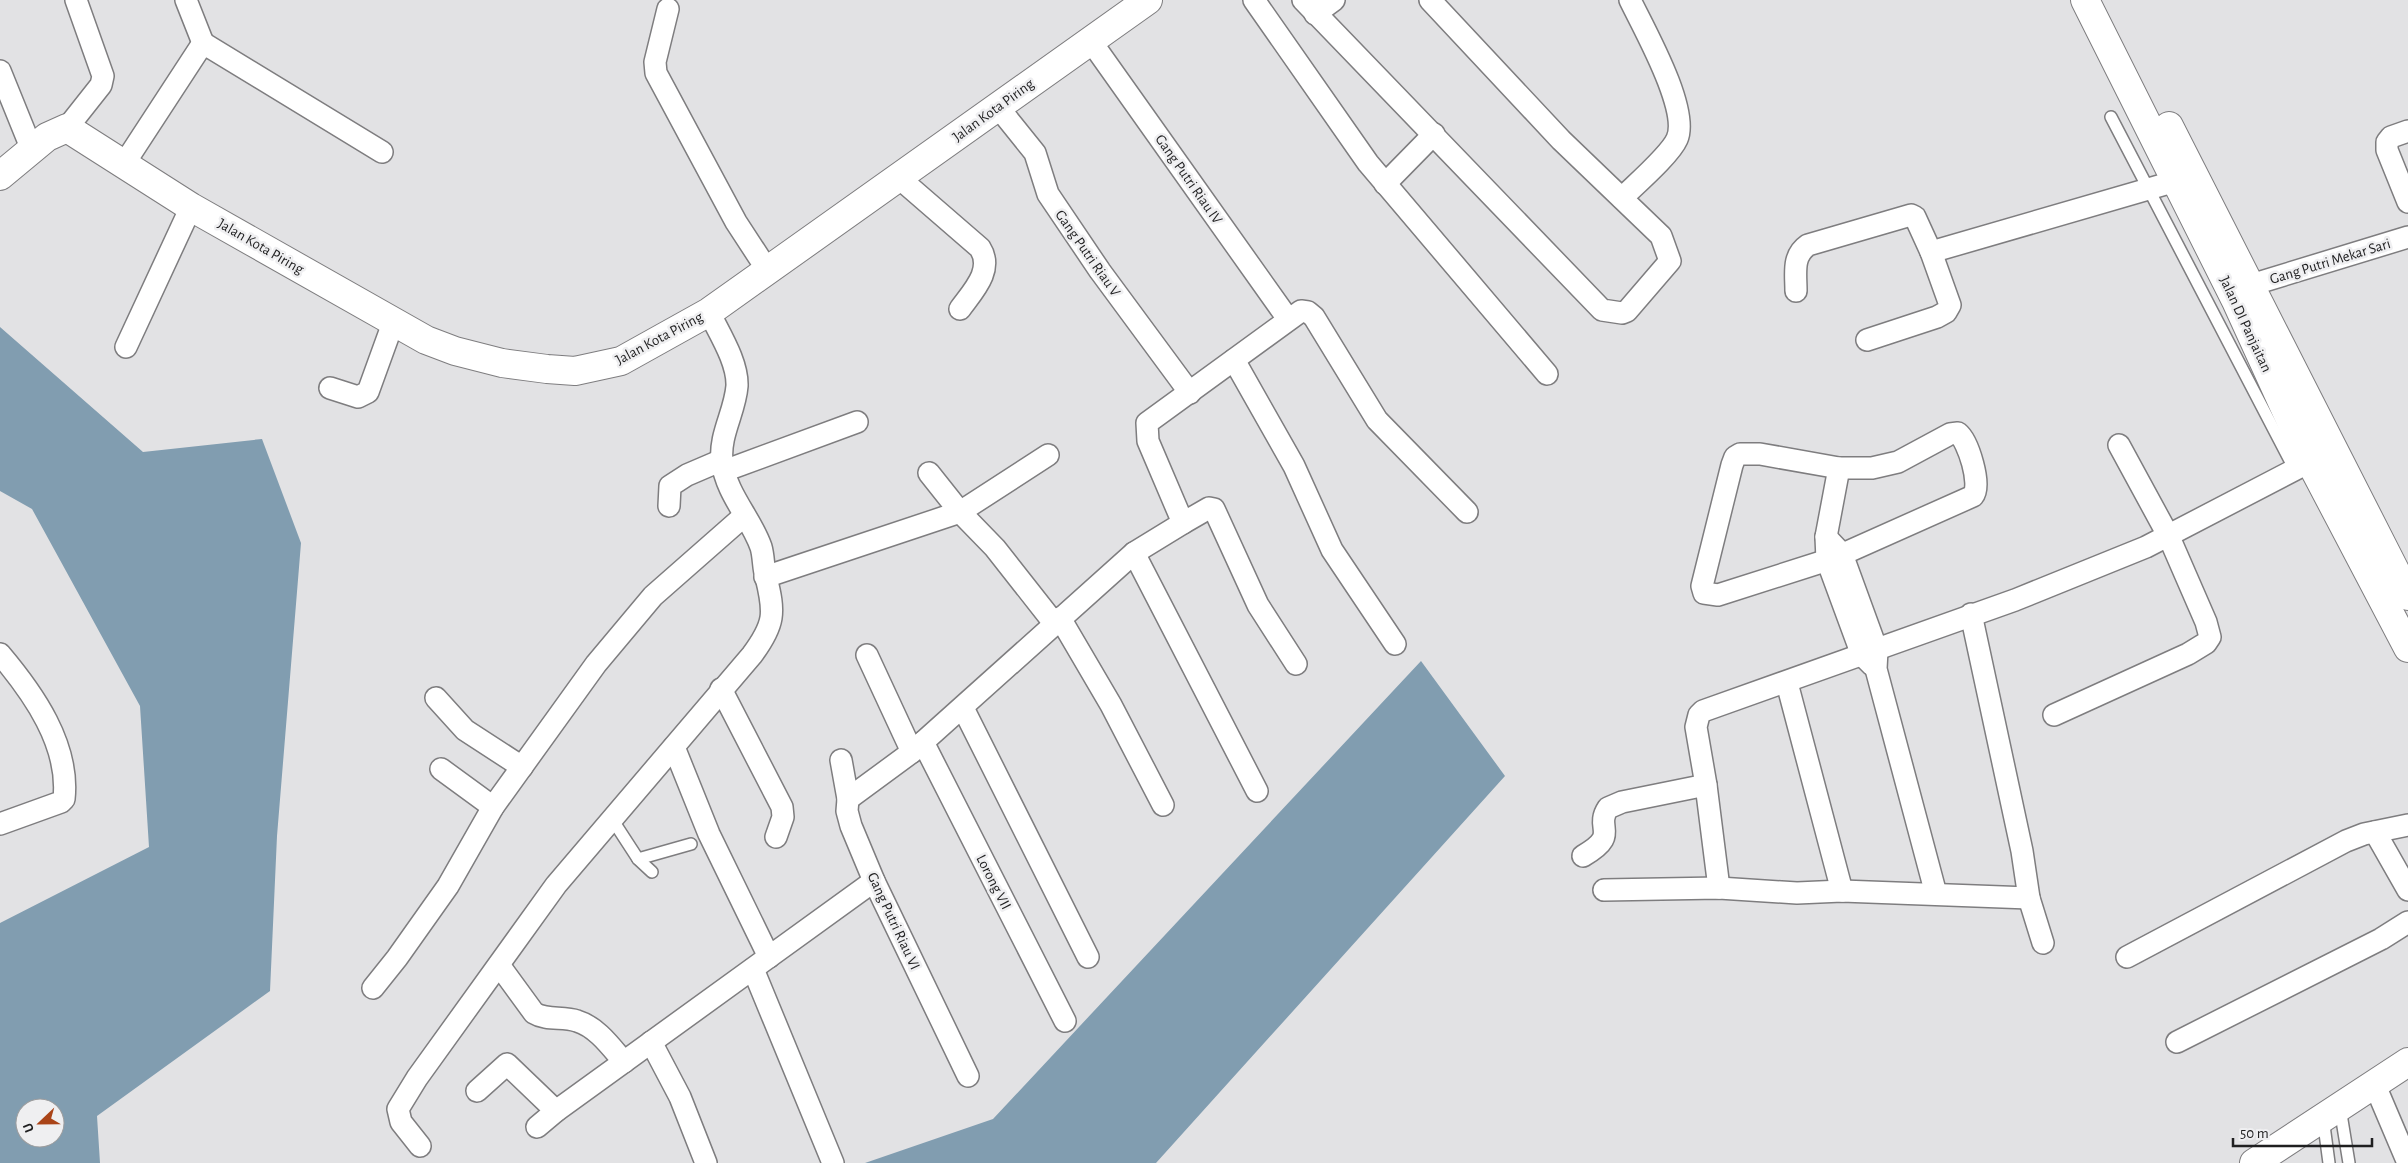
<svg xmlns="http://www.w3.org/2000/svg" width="2408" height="1163" viewBox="0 0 2408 1163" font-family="'Alegreya Sans',sans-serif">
  <rect width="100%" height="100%" fill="#e2e2e4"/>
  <!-- water -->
  <g fill="#819db0" fill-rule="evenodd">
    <path d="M 0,327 L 143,452 L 262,439 L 301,543 L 277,836 L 270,991 L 97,1116 L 100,1163 L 0,1163 L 0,923 L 149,847 L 140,706 L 32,509 L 0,491 ZM 25,1108 L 55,1108 L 55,1138 L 25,1138 Z"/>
    <polygon points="1421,661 1505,776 1156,1163 865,1163 993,1119"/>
  </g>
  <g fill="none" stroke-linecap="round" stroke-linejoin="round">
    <!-- lane casing -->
    <g stroke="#7e7d7f" stroke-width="14">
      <g id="lane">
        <polyline points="2111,117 2295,470"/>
        <polyline points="612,819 638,859 652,872"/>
        <polyline points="638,859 691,844"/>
        <polyline points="2340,1108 2349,1163"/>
        <polyline points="2323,1118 2329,1163"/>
      </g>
    </g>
    <!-- street casing -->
    <g stroke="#7e7d7f" stroke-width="24">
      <g id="street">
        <polyline points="186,0 203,43"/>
        <polyline points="1254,0 1368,163 1547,374"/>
        <polyline points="1303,0 1602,310 1622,313 1627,311 1670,261 1661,236 1561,140 1430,0"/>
        <polyline points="668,9 655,62 656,73 736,222 768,271"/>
        <polyline points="1315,14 1334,0"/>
        <polyline points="1090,40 1288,319"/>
        <polyline points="0,71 32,150"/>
        <polyline points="998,107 1035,153 1048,194 1100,271 1190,393"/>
        <polyline points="67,128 101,85 103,76 76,0"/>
        <polyline points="2408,131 2391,137 2387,142 2387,150 2408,202"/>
        <polyline points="124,164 203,43 382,152"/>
        <path d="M 898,177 L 980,248 C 994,270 973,291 960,309"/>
        <polyline points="1385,184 1434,134"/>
        <path d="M 1622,198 C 1635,185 1670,155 1677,139 C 1690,110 1644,29 1630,0"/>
        <polyline points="2251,285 2408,237"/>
        <path d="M 1796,291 C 1796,273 1792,256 1808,245 L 1911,215 L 1915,217 L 1931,252 L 2176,181"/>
        <polyline points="1867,340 1937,317 1946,312 1950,305 1931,252"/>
        <polyline points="126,347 191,207"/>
        <polyline points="1234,360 1294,466 1332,550 1395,644"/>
        <polyline points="330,388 358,397 368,392 393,323"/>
        <path d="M 1958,433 C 1968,441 1982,485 1973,496 L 1834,558 L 1718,595 L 1704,593 L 1702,586 L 1732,465 L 1735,457 L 1740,454 L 1760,454 L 1839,468 L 1872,468 L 1898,462 L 1950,434 Z"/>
        <polyline points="1839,468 1826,537 1827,560 1862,655 1872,665"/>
        <polyline points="724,471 857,422"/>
        <polyline points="929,473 960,512 995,548 1054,623"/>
        <polyline points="669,506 670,486 687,475 722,460"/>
        <polyline points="1183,523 1209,508 1214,509 1258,605 1296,664"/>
        <polyline points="1826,537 1842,554 1877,650 1876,669 1936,894"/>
        <polyline points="1134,553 1257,791"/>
        <polyline points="765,577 960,512 1048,455"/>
        <polyline points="1060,618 1111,705 1163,805"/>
        <path d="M 0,654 C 33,693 70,745 64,799 L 61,802 L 0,824"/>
        <polyline points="867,655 912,752"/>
        <polyline points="1787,683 1842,891"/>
        <polyline points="721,689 782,807 783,817 776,837"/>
        <polyline points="436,698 465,730 522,767"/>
        <polyline points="963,708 1088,957"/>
        <polyline points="2054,715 2188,654 2206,643 2210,637 2206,622 2169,537 2119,445"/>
        <polyline points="923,742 1065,1021"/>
        <polyline points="674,747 709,834 769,957"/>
        <polyline points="841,760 848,799 847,811 851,826 874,881 968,1076"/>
        <polyline points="441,769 493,807"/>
        <polyline points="848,799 912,752 1134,553 1183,523 1148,441 1147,423 1301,311 1308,312 1314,317 1377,420 1467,512"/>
        <polyline points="2375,832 2408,890"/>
        <path d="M 1583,856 C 1621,834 1594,829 1608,808 L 1622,802 L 1706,785"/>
        <polyline points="1719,888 1706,785 1696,727 1699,715 1703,711 2015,600 2146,547 2323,455"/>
        <polyline points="1604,890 1719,888 1797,893 1842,891 2029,898 2022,851 1971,614"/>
        <polyline points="2029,898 2043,943"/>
        <polyline points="2127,957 2346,841 2364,834 2408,825"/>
        <path d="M 499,965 L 534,1013 C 547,1021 563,1016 577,1021 C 597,1027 611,1047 624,1062"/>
        <polyline points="753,969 833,1163"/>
        <polyline points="373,988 397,958 448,886 493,807 596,664 653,596 744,516"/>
        <polyline points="651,1042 680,1097 706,1163"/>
        <polyline points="2177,1042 2381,939 2408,922"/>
        <polyline points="2374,1083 2408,1163"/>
        <polyline points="477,1091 507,1064 556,1111"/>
        <polyline points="537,1127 556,1111 874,881"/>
        <path d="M 420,1146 L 401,1122 L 398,1109 L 417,1078 L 556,885 L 752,655 C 775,624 775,613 766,577 C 763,568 764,557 761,547 C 751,518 726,494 722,461 C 719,435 735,412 737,386 C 738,362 719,333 709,312"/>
      </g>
    </g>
    <!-- secondary casing -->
    <g stroke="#7e7d7f" stroke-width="30">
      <polyline id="secondary" points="0,176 47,137 67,128 191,207 426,340 455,351 502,363 547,369 575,371 621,361 709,312 1148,0"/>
    </g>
    <!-- primary casing -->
    <g stroke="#7e7d7f" stroke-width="30">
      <polyline id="primary" points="2254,1163 2408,1062"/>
    </g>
    <!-- highway casing -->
    <g stroke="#7e7d7f" stroke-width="30">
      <g id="highway">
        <polyline points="2085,0 2236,301 2303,448 2408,648"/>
        <polyline points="2169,126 2408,596"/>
      </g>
    </g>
    <!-- lane -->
    <use href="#lane" stroke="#fff" stroke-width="11"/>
    <!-- street -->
    <use href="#street" stroke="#fff" stroke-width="21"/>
    <!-- secondary -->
    <use href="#secondary" stroke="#fff" stroke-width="28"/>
    <!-- primary -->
    <use href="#primary" stroke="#fff" stroke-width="28"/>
    <!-- highway -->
    <use href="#highway" stroke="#fff" stroke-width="28"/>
  </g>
  <g text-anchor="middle" stroke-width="5" stroke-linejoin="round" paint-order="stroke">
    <!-- street labels -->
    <g font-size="15" fill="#1f1f20" stroke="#efeff1">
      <text transform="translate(993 110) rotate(-36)" y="5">Jalan Kota Piring</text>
      <text transform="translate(1189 179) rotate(55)" y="5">Gang Putri Riau IV</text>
      <text transform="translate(261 246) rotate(30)" y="5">Jalan Kota Piring</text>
      <text transform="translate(1088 253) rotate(55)" y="5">Gang Putri Riau V</text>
      <text transform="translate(2330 261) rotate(-17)" y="5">Gang Putri Mekar Sari</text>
      <text transform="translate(2246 324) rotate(65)" y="5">Jalan DI Panjaitan</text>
      <text transform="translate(659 338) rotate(-28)" y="5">Jalan Kota Piring</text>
      <text transform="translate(994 882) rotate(63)" y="5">Lorong VII</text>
      <text transform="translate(894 921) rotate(65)" y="5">Gang Putri Riau VI</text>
    </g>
  </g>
  <!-- north arrow -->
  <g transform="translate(40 1123) rotate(248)"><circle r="24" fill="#efeff1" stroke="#9c9c9d"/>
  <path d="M0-4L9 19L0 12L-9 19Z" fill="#aa4418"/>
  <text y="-8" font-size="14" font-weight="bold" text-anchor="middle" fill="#1f1f20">U</text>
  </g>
  <!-- scale -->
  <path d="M2233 1138v8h139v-8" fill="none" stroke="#1f1f20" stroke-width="2.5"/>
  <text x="2240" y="1138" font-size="15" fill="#1f1f20" stroke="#efeff1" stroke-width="4" paint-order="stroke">50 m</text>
</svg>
